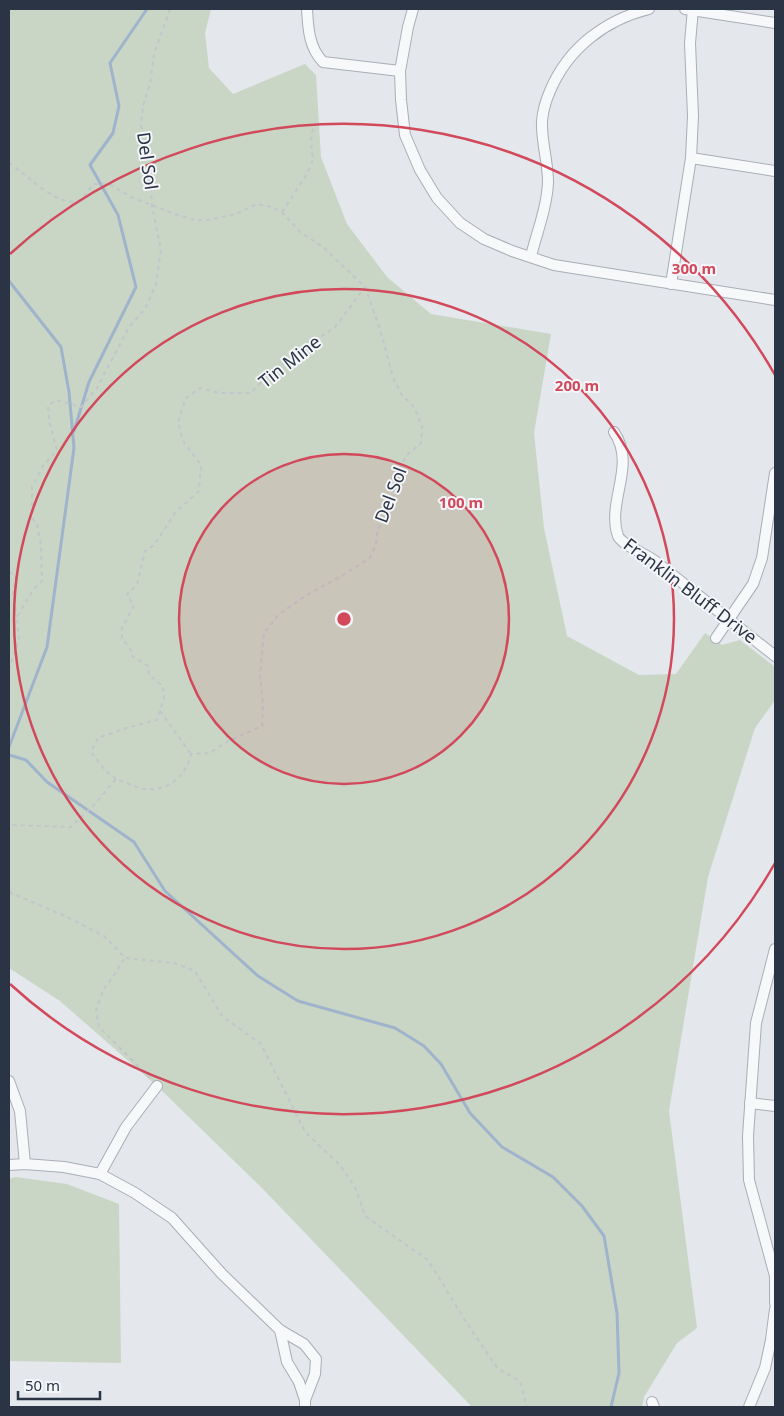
<svg xmlns="http://www.w3.org/2000/svg" width="784" height="1416" viewBox="0 0 784 1416" font-family="'Noto Sans',sans-serif">
  <rect width="100%" height="100%" fill="#e4e7ec"/>
  <!-- green -->
  <g fill="#c9d6c5">
    <polygon points="9,9 211,9 205,33 209,68 233,94 305,64 316,75 321,157 347,224 387,277 431,314 551,334 534,433 544,528 567,636 639,675 676,674 705,633 722,645 740,640 775,667 775,700 755,728 708,877 669,1111 697,1328 677,1343 644,1397 642,1407 472,1407 261,1187 157,1086 60,1001 9,968"/>
    <polygon points="15,1177 67,1184 119,1204 121,1363 9,1361 9,1179"/>
  </g>
  <g fill="none" stroke-linecap="round" stroke-linejoin="round">
    <!-- stream -->
    <g stroke="#9fb4cc" stroke-width="3">
      <polyline points="9,281 61,347 69,392 74,448 47,647 9,747"/>
      <polyline points="74,431 89,382 136,287 118,215 90,165 113,133 119,106 110,63 147,9"/>
      <polyline points="9,755 26,760 47,782 134,842 165,891 258,976 298,1001 395,1028 424,1046 441,1064 470,1113 502,1147 553,1177 582,1206 604,1236 617,1313 619,1373 611,1407"/>
    </g>
    <!-- street casing -->
    <g stroke="#a9aeb7" stroke-width="12">
      <g id="street">
        <path d="M 307,9 C 308,28 309,48 323,62 L 400,71"/>
        <polyline points="413,9 408,27 400,71 401,100 405,135 420,170 437,198 460,223 484,239 512,251 554,265 775,300"/>
        <polyline points="685,9 775,23"/>
        <polyline points="691,158 775,171"/>
        <path d="M 531,256 C 537,232 547,207 548,182 C 548,161 541,141 542,121 C 543,110 546,100 550,91 C 568,48 605,20 649,9"/>
        <polyline points="671,284 691,158 693,116 690,43 693,9"/>
        <path d="M 614,432 C 637,465 606,502 618,536 C 622,545 646,554 655,561 C 695,593 735,624 775,656"/>
        <polyline points="716,638 753,584 762,558 775,473"/>
        <polyline points="775,949 756,1023 748,1136 749,1180 775,1276 775,1303"/>
        <polyline points="9,1081 20,1111 25,1164"/>
        <polyline points="750,1103 775,1106"/>
        <polyline points="9,1165 25,1164 64,1167 100,1174 135,1193 172,1218 222,1274 280,1330 304,1344 316,1359 315,1374 305,1400 305,1407"/>
        <polyline points="100,1174 126,1127 157,1086"/>
        <polyline points="280,1330 287,1362 299,1382 305,1400"/>
        <polyline points="652,1402 654,1407"/>
        <polyline points="749,1407 765,1368 771,1340 775,1309"/>
      </g>
    </g>
    <!-- path -->
    <g stroke="#c2c5cb" stroke-width="2" stroke-dasharray="4 4" stroke-linecap="butt">
      <path d="M 9,163 C 25,173 62,212 81,199 C 86,195 90,188 94,184 L 109,184 L 133,198 L 172,213 L 195,220 L 209,220 L 236,214 L 257,204 L 272,207 L 282,212 L 300,232 L 323,247 L 365,287 L 380,329 L 393,377 L 401,394 L 414,407 L 422,426 L 421,443 L 407,455 L 396,474 L 393,498 L 377,532 L 376,544 L 370,558 L 340,577 L 310,593 L 279,614 L 264,633 L 260,674 L 263,706 L 262,726 L 228,741 L 210,753 L 191,754 C 186,775 170,791 146,789 C 136,788 125,782 116,779 L 95,804 L 71,827 L 9,825"/>
      <path d="M 282,212 C 287,205 311,169 312,163 C 314,151 307,135 316,124"/>
      <polyline points="9,572 16,575 13,594 17,617"/>
      <polyline points="9,670 19,639 17,617 33,590 42,581 41,545 37,525 32,518 32,487 43,466 57,450 49,421 48,406 56,400 81,407 97,388 129,327 145,309 156,284 161,250 152,206 148,142 141,126 142,114 144,102 150,84 154,54 170,9"/>
      <polyline points="160,711 191,754"/>
      <polyline points="116,779 105,770 91,752 98,738 126,728 157,720 164,698 163,686 149,675 148,666 132,656 130,648 122,639 122,628 134,605 127,594 137,585 145,551 154,545 175,513 199,491 201,465 183,441 178,422 186,398 200,388 220,393 251,393 266,377 284,362 335,327 365,287"/>
      <polyline points="9,892 65,916 104,936 125,958 174,963 195,971 222,1016 261,1044 305,1132 340,1165 356,1189 365,1216 428,1260 466,1322 498,1369 520,1381 527,1407"/>
      <polyline points="124,959 115,974 103,990 96,1010 99,1027 150,1078"/>
    </g>
    <!-- street -->
    <use href="#street" stroke="#f7f8fa" stroke-width="10"/>
  </g>
  <!-- distance rings -->
  <circle cx="344" cy="619" r="165" fill="#d1495b" fill-opacity=".12"/>
  <g fill="none" stroke="#d1495b" stroke-width="2.5">
    <circle cx="344" cy="619" r="165"/>
    <circle cx="344" cy="619" r="330"/>
    <path d="M775 863A495 495 0 0 1 10 984M10 254A495 495 0 0 1 775 375"/>
  </g>
  <g text-anchor="middle" stroke-width="4" stroke-linejoin="round" paint-order="stroke">
    <!-- street labels -->
    <g font-size="18" fill="#2b3445" stroke="#f4f6f9">
      <text transform="translate(147 161) rotate(82)" y="6">Del Sol</text>
      <text transform="translate(290 362) rotate(-38)" y="6">Tin Mine</text>
      <text transform="translate(391 495) rotate(-69)" y="6">Del Sol</text>
      <text transform="translate(690 591) rotate(37)" y="6">Franklin Bluff Drive</text>
    </g>
  </g>
  <circle cx="344" cy="619" r="8" fill="#d1495b" stroke="#f4f6f9" stroke-width="2.5"/>
  <g font-size="15" text-anchor="middle" font-weight="bold" fill="#d1495b" stroke="#f4f6f9" stroke-width="4" stroke-linejoin="round" paint-order="stroke">
    <text x="694" y="274">300 m</text>
    <text x="577" y="391">200 m</text>
    <text x="461" y="508">100 m</text>
  </g>
  <!-- border -->
  <rect width="784" height="1416" fill="none" stroke="#2b3445" stroke-width="20"/>
  <!-- scale -->
  <path d="M18 1391v8h82v-8" fill="none" stroke="#2b3445" stroke-width="2.5"/>
  <text x="25" y="1391" font-size="15" fill="#2b3445" stroke="#f4f6f9" stroke-width="4" paint-order="stroke">50 m</text>
</svg>
